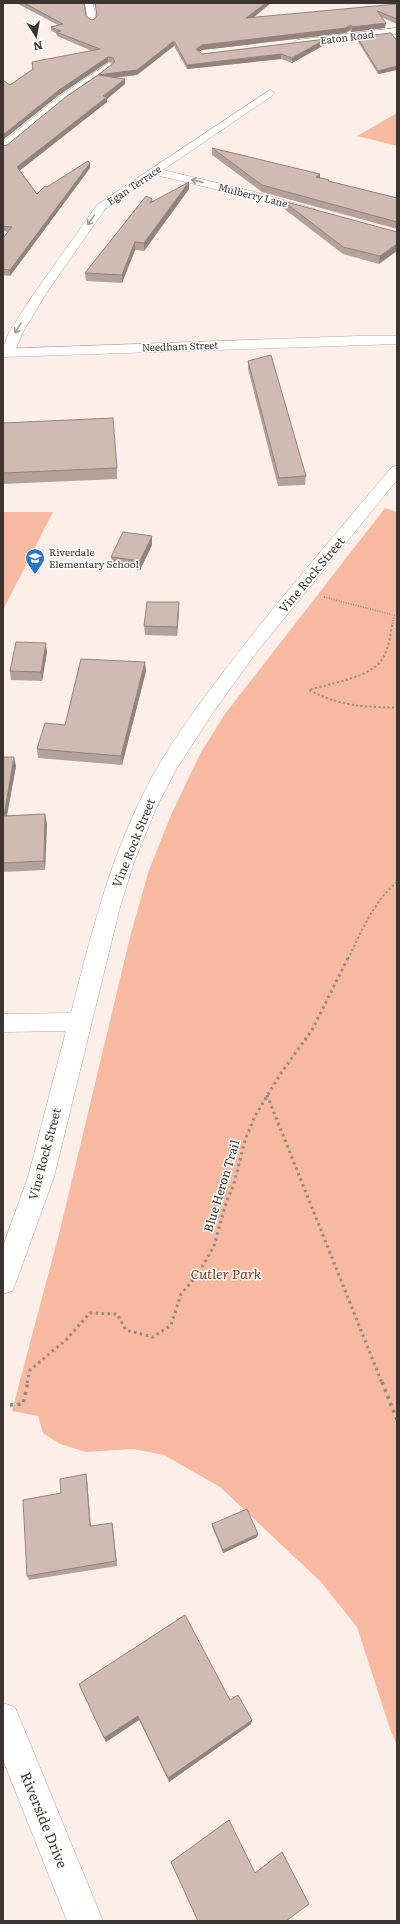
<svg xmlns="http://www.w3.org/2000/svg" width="400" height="1924" viewBox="0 0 400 1924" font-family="Literata,serif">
  <rect width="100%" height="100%" fill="#fcefea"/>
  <!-- green -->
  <g fill="#f7b9a0">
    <polygon points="397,113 397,146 357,136"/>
    <polygon points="385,508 397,512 397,1745 390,1729 357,1627 320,1581 220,1487 164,1455 133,1449 86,1452 60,1444 43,1433 38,1416 12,1411 60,1230 131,933 149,870 171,815 200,754 225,714"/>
    <polygon points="3,512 53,512 3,610"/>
  </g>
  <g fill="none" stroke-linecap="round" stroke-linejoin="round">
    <!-- minor casing -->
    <g stroke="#b7a39a" stroke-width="1">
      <g id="minor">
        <polygon points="85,3 93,3 96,20 95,22 92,23 88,20"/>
        <polygon points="397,28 397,34 297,46 293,43 297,40"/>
        <polygon points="109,63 112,64 114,66 112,68 66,100 7,149 3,150 3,142 60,96"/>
        <polygon points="270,90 275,93 273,95 163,170 255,192 315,209 317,211 315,213 311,214 248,197 156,175 105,209 47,292 23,332 13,355 3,355 3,348 9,332 35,292 97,205"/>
        <path d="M 397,466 L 397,480 L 256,653 L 212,714 L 177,768 L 157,806 L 134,862 L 120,907 L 54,1177 L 16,1282 L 12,1291 L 3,1294 L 3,1246 L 28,1177 L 66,1031 L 3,1032 L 3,1014 L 71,1013 C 89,943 106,873 137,807 C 157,762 188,719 218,679 C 273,606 333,537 392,467 Z"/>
        <polygon points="3,1703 15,1707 103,1921 67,1921 3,1760"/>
      </g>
    </g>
    <!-- major casing -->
    <g stroke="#b7a39a" stroke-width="1">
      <polygon id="major" points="358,336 397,336 397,344 3,357 3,349"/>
    </g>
    <!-- path-far3 -->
    <g stroke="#948985" stroke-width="1.5" stroke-dasharray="1 1.5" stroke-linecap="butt">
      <polyline points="324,597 397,616"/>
      <polyline points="392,626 394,616"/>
    </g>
    <!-- path-far2 -->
    <g stroke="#948985" stroke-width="2" stroke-dasharray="2 2.5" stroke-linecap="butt">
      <path d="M 392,625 C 390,637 388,654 379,663 C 366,678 328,684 309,690 C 342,707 361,706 397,708"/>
      <path d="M 348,959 C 362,931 373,902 397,882"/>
    </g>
    <!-- path-far1 -->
    <g stroke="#948985" stroke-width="3" stroke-dasharray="2.5 3.5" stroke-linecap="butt">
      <polyline points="267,1095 382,1383"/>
      <polyline points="27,1383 30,1370 67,1339 90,1313 117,1314 126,1330 153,1337 171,1325 181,1294 198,1274 214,1246 226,1203 234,1184 245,1140 255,1116 281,1073 312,1030 348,958"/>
    </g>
    <!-- path -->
    <g stroke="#948985" stroke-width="3.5" stroke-dasharray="3 4.5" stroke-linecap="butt">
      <polyline points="382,1382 397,1420"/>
      <polyline points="10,1405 23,1404 28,1382"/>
    </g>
    <!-- minor -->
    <use href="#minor" fill="#fff" fill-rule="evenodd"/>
    <!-- major -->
    <use href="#major" fill="#fff" fill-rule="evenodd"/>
  </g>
  <!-- wall -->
  <g fill="#b3a19a">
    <polygon points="16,3 84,3 86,16 91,20 95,19 97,16 95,3 271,3 253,18 397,4 397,24 381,17 385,28 351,32 350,30 346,33 202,50 199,51 202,54 326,39 326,44 292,63 281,59 187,69 174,46 137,75 114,78 125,84 107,99 107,102 20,170 37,194 47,187 90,163 90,168 10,276 3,275 3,238 8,232 3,231 3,146 7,145 113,63 108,62 59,95 10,85 92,51 57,36 56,33 51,31 51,27 58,25"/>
    <polygon points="357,37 397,41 397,70 378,74 357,40"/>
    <polygon points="212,148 320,178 329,181 397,198 397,229 262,192 212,155"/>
    <polygon points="189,189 144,251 135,250 122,283 86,281 85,273 152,199 152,202"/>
    <polygon points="283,201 397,232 379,264 343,254 283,208"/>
    <polygon points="248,361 306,476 305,485 278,486 248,369"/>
    <polygon points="3,423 117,468 117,479 3,484"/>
    <polygon points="152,536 152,545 140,570 112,566 111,557"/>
    <polygon points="179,611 177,636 145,635 144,626"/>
    <polygon points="47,652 42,681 11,680 10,671"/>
    <polygon points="146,671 122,765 38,758 37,749 65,725"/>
    <polygon points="3,757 16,766 7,816 47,823 45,870 3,872"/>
    <polygon points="86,1474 87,1480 91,1526 112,1523 117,1566 29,1580 27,1576 61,1493"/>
    <polygon points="212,1524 258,1534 257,1537 223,1553 212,1527"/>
    <polygon points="79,1684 230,1700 251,1724 169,1782 139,1720 106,1742"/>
  </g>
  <!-- shaded-wall -->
  <g fill="#92837d">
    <polygon points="266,3 271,3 246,23 246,18"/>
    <polygon points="386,23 385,28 351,32 352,27"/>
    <polygon points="351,25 350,30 346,33 202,50 196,53 196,49 202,45"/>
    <polygon points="326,39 326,44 292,63 292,58"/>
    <polygon points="174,41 174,46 137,75 98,79 98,75"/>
    <polygon points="281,54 281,59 187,69 187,65"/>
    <polygon points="108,57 108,62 59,95 3,140 3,135 59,90"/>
    <polygon points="397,66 397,70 378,74 378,71"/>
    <polygon points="125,79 125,84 107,99 107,102 18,172 17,167"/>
    <polygon points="90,163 90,168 10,276 10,270"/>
    <polygon points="320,174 320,180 316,177"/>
    <polygon points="189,182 189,189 144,251 144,243"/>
    <polygon points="135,242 135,250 122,283 122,275"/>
    <polygon points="397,244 397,251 379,264 380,256"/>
    <polygon points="3,386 4,391 3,414"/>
    <polygon points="152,536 152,545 140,570 140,561"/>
    <polygon points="179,602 179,611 177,636 177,627"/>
    <polygon points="46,643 47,652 42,681 41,672"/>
    <polygon points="145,662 146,671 122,765 121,756"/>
    <polygon points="14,757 16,766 5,825 4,816"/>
    <polygon points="45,814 47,823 45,870 44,861"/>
    <polygon points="86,1474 87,1480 91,1532 90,1526"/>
    <polygon points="112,1523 113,1528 117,1566 116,1561"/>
    <polygon points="258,1534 257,1537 223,1553 223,1550"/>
    <polygon points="138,1716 139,1720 106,1742 104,1738"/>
    <polygon points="252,1720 251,1724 169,1782 168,1778"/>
  </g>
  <!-- building -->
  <g fill="#d0bbb3" stroke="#92837d">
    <polygon points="24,3 84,3 86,16 91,20 95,19 97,15 95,3 266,3 246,18 397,4 397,19 377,11 386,23 352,27 351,25 346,28 202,45 196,49 202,54 326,39 292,58 281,54 187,65 174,41 137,70 98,75 115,62 113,58 108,57 59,90 3,135 3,80 10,85 33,69 32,62 100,49 56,32 61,31 51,27 63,24"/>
    <polygon points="391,33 397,41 397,66 378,71 357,37"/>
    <polygon points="98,75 125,79 103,96 107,97 17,167 37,194 45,186 47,187 88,161 90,163 10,270 3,269 3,238 12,227 3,226 3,146 7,145 67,96"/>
    <polygon points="212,148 320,174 316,177 329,180 328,181 397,198 397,222 262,185"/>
    <polygon points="189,182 144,243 135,242 122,275 85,273 146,196 152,199 150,203"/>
    <polygon points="283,201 397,232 397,244 380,256 343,247"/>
    <polygon points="271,355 306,476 279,478 248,361"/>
    <polygon points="113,418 117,468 3,473 3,423"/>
    <polygon points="123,532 152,536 140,561 111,557"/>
    <polygon points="147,602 179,602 177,627 144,626"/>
    <polygon points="16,642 46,643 41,672 10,671"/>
    <polygon points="81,659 145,662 121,756 37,749 45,723 65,725"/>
    <polygon points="3,757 14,757 4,816 45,814 44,861 3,863"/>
    <polygon points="86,1474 90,1526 112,1523 116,1561 27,1576 23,1500 61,1493 60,1479"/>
    <polygon points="247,1509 258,1534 223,1550 212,1524"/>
    <polygon points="185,1615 230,1700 238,1695 252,1720 168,1778 138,1716 104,1738 79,1684"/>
    <polygon points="229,1820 255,1873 282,1852 309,1904 286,1921 198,1921 171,1862"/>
  </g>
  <!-- one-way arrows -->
  <defs><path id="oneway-shaft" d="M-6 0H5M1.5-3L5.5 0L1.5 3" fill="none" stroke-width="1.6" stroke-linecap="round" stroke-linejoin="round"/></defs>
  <g stroke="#9e9a98">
    <use href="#oneway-shaft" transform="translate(197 181) rotate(-167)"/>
    <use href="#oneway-shaft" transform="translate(91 220) rotate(125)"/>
    <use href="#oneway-shaft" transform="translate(18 328) rotate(121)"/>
  </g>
  <!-- icons -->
  <defs>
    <g id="school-pin" transform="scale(1)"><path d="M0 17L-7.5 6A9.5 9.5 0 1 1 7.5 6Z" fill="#2a75c5" stroke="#fff"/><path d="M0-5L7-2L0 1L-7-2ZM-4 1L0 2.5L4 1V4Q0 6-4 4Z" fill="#fff"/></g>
  </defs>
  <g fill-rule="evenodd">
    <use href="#school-pin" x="35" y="558"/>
  </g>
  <g text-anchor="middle" stroke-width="3" stroke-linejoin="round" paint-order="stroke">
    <!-- far-street labels -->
    <g font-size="10" fill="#3c3431" stroke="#fff">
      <text transform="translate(347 37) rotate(-7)" y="4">Eaton Road</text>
      <text transform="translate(134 185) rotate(-34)" y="4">Egan Terrace</text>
      <text transform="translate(253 195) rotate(14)" y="4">Mulberry Lane</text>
      <text transform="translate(180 346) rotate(-2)" y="4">Needham Street</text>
    </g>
    <!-- far-poi labels -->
    <g font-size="10" fill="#3c3431" stroke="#fff" text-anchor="start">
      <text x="49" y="556">Riverdale<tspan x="49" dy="12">Elementary School</tspan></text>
    </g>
    <!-- street labels -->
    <g font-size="12" fill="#3c3431" stroke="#fff">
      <text transform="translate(312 575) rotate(-50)" y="4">Vine Rock Street</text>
      <text transform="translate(134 843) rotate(-68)" y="4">Vine Rock Street</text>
      <text transform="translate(45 1154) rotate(-75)" y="4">Vine Rock Street</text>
      <text transform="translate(222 1186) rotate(-73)" y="4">Blue Heron Trail</text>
    </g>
    <!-- near-park labels -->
    <g font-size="14" font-style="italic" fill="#843a16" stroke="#fff">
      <text x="226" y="1279">Cutler Park</text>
    </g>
    <!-- near-street labels -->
    <g font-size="14" fill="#3c3431" stroke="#fff">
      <text transform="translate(44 1820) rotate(68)" y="5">Riverside Drive</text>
    </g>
  </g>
  <!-- border -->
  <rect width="400" height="1924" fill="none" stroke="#3c3431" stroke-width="8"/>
  <!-- north arrow -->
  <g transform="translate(36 36) rotate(169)" stroke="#ffffff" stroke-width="3" paint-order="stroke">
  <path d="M0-3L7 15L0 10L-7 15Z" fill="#3c3431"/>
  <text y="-6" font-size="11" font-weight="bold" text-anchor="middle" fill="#3c3431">N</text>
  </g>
</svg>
